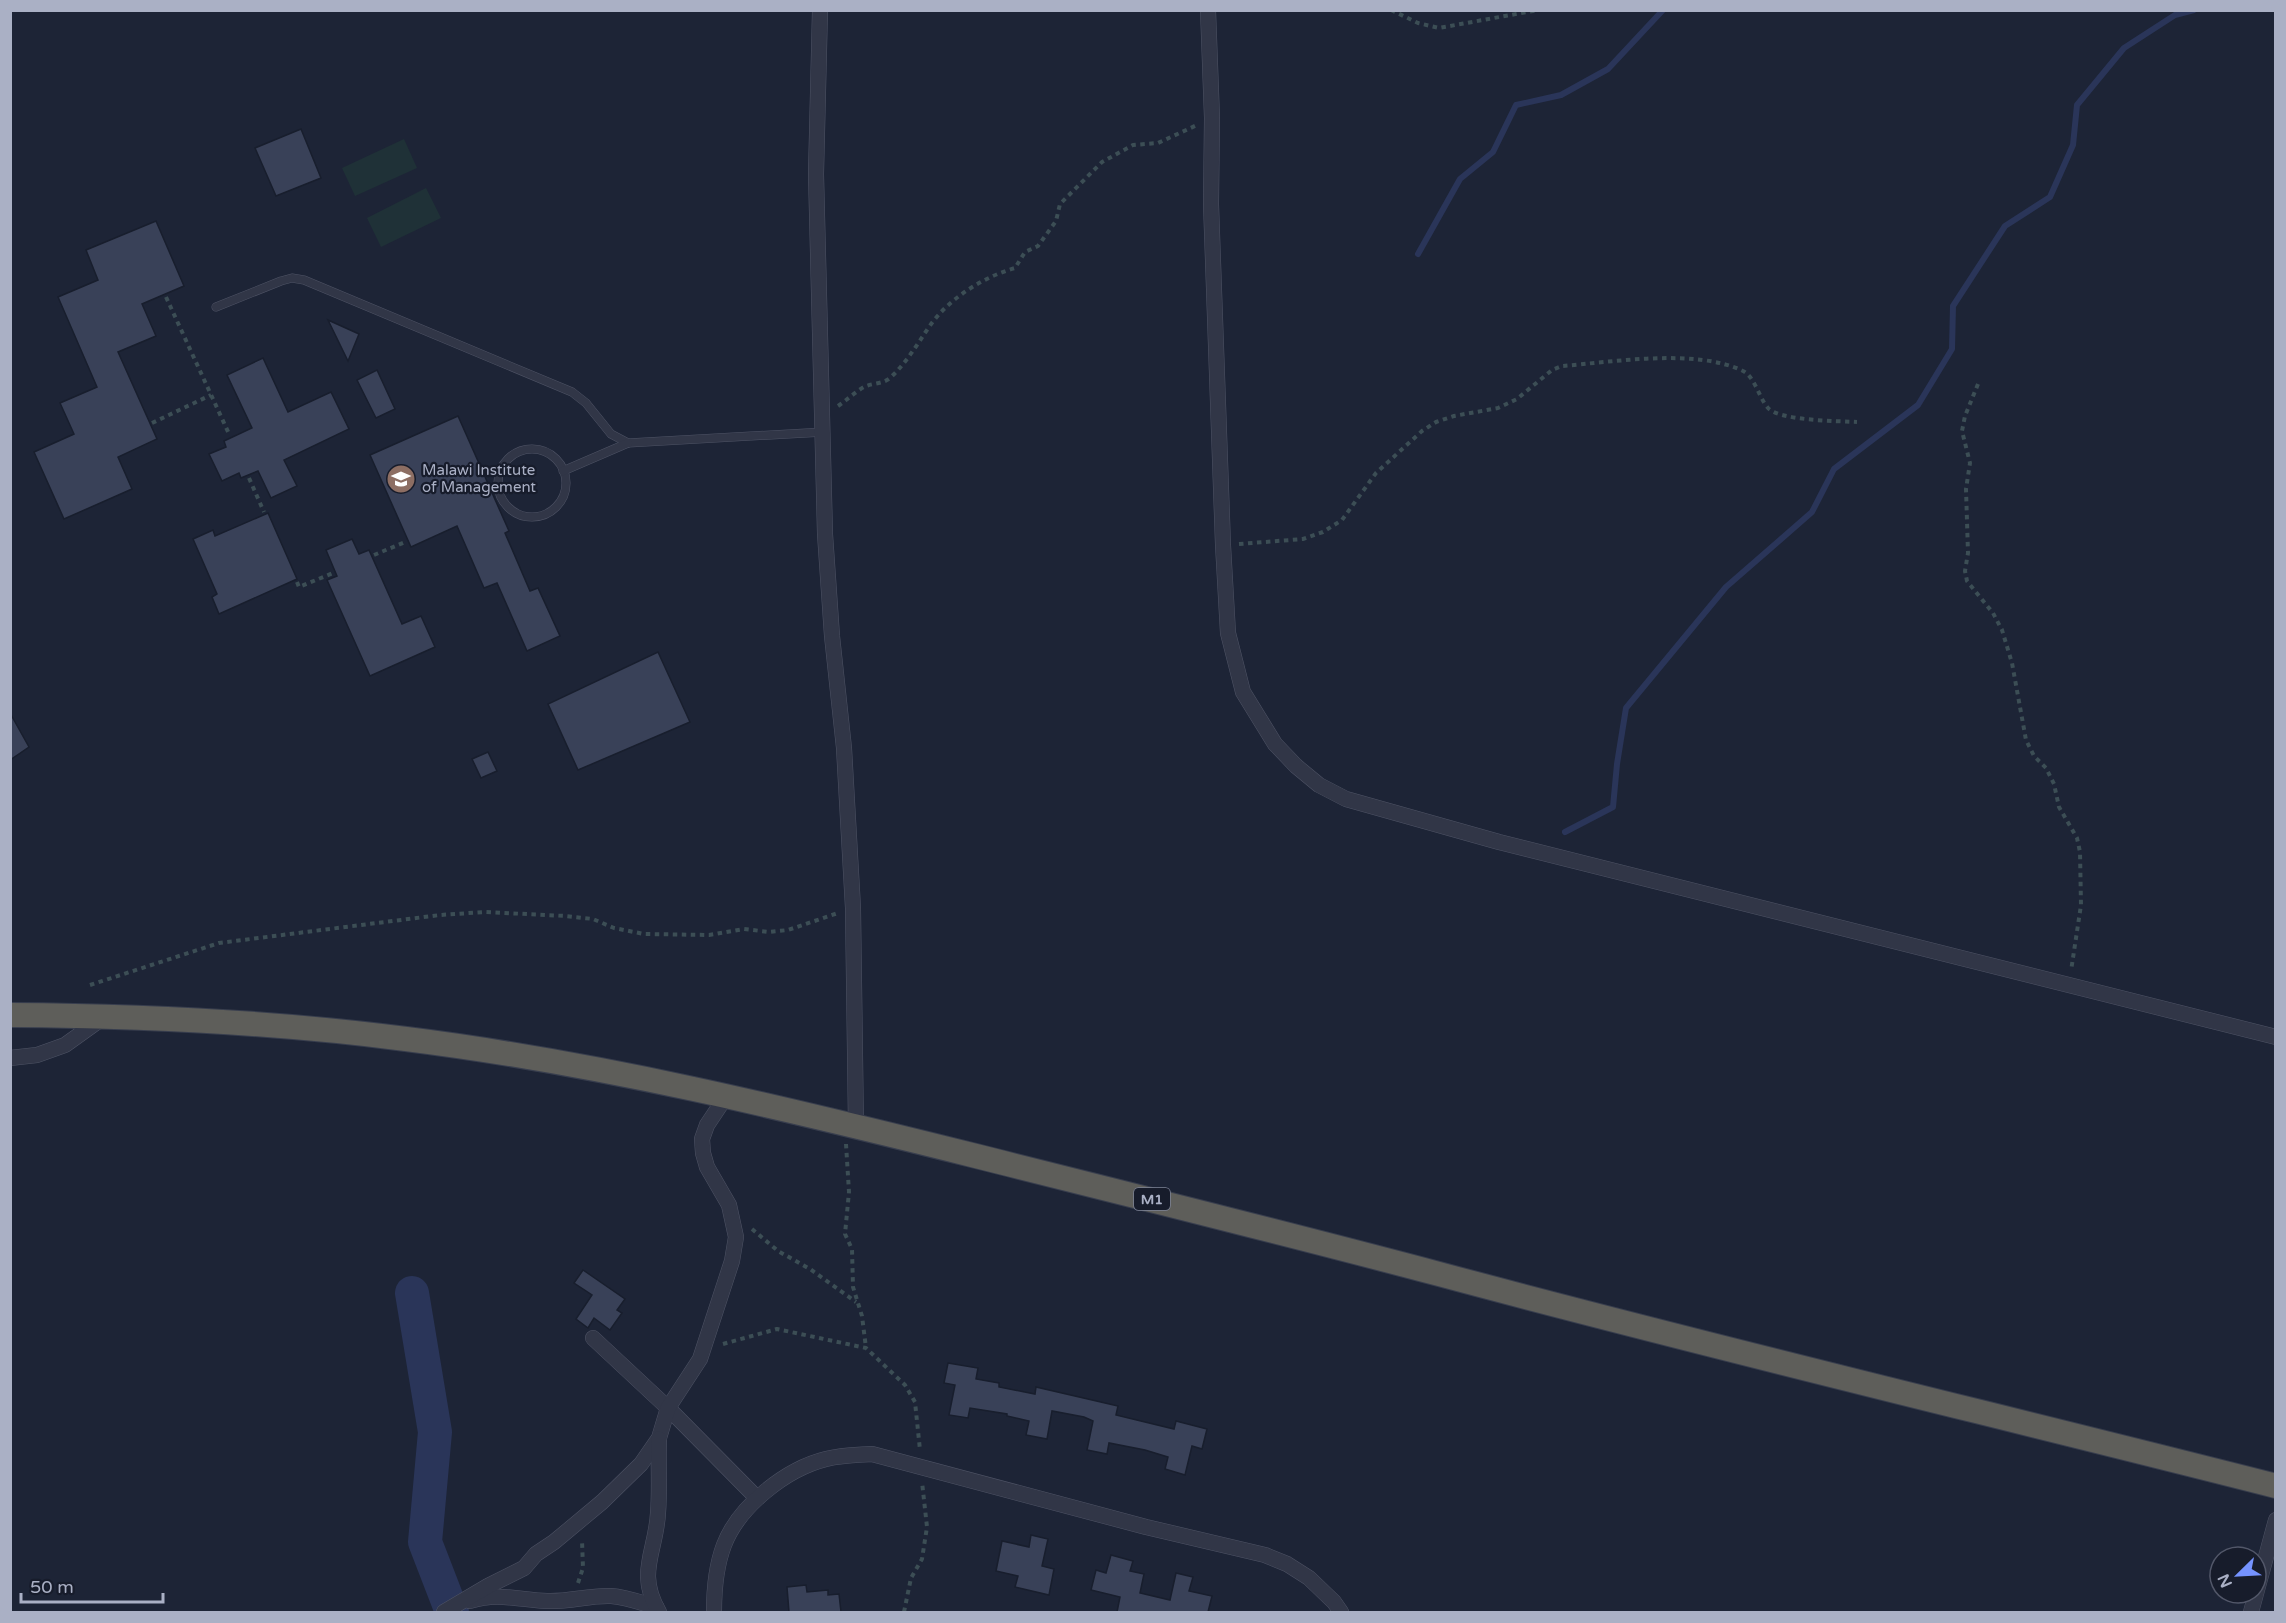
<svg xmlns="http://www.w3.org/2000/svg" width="2286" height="1623" viewBox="0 0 2286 1623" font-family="'Varela Round',sans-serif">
  <rect width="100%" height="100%" fill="#1d2436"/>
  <!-- green -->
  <g fill="#1f3137">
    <polygon points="404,139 417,168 355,196 342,168"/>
    <polygon points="426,188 441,218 381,247 367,218"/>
  </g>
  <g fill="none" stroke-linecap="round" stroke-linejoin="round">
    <!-- stream -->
    <g stroke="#2a3559" stroke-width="6">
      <polyline points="1418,254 1460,179 1493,152 1516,105 1561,95 1608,69 1663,10"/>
      <polyline points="1565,832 1613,807 1617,764 1626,708 1726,587 1812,512 1834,469 1918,405 1952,349 1953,306 2005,226 2050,197 2073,145 2077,105 2124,48 2175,15 2194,10"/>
    </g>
    <!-- river -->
    <polyline stroke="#2a3559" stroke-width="34" points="412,1293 435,1432 425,1542 452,1612"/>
  </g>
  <!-- building -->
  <g fill="#394158" stroke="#181e2d" stroke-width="1.5">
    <polygon points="301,129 321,178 276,196 255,148"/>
    <polygon points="156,221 184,286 142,304 156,336 118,352 157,439 118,457 132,489 64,519 34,452 74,434 60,403 97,387 58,297 98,280 86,250"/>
    <polygon points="328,320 359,334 348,361"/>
    <polygon points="263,358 288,412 331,392 349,429 284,460 297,486 271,498 258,471 241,478 239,473 222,481 209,454 226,447 224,441 252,428 227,375"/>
    <polygon points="377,370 395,409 376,418 357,380"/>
    <polygon points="458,416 509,531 505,533 530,591 538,588 560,636 527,651 497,583 484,588 457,526 411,547 370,455"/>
    <polygon points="268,513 297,579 219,614 212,597 217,594 193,539 213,530 215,536"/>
    <polygon points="352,539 359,554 369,550 402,624 421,616 435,647 370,676 327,580 337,576 326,550"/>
    <polygon points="658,652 690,722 578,770 548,704"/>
    <polygon points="10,713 29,747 10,760"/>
    <polygon points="488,752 497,771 481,778 472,759"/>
    <polygon points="583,1270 625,1299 617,1310 622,1313 610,1330 594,1318 588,1328 576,1319 592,1295 574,1283"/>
    <polygon points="948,1363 978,1368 976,1379 999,1383 999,1387 1035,1394 1036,1387 1118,1406 1116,1415 1174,1429 1176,1421 1207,1429 1202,1449 1192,1446 1185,1475 1165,1469 1168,1457 1145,1450 1109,1443 1107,1454 1087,1450 1093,1421 1084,1417 1052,1411 1047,1439 1026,1435 1029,1421 1007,1416 1007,1414 970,1408 968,1418 949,1415 955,1385 944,1383"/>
    <polygon points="1031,1535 1048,1539 1042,1566 1054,1569 1049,1595 1015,1587 1018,1576 996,1571 1002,1541 1029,1547"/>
    <polygon points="1111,1555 1133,1561 1130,1571 1144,1574 1140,1593 1170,1600 1176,1573 1193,1577 1189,1591 1212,1596 1208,1612 1117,1612 1120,1597 1091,1590 1096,1570 1106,1573"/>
    <polygon points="806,1585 807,1592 828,1590 828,1595 839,1594 841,1612 789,1612 787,1587"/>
  </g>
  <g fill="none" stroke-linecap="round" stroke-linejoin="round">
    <!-- service casing -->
    <g stroke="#4e5365" stroke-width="9">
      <g id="service">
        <polyline points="216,307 281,281 292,278 304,280 572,392 586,403 611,434 628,443 824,432"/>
        <circle cx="532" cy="483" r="34"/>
        <polyline points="563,471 628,443"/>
      </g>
    </g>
    <!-- minor casing -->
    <g stroke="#4e5365" stroke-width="16">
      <g id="minor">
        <polyline points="820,10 816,174 825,534 832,636 844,748 853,908 856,1126"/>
        <polyline points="1208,10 1212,118 1211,204 1223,545 1228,633 1243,692 1275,744 1296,766 1319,785 1346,799 1499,842 2276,1037"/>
        <polyline points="10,1058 37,1055 65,1045 104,1017"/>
        <polyline points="593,1338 668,1408 757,1498"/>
        <path d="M 470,1601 C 497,1592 520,1600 547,1601 C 569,1602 590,1595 611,1596 C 626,1597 642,1603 656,1607"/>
        <polyline points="444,1612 488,1586 524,1568 536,1554 554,1542 602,1502 641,1464 659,1438 668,1408 700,1359 732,1261 736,1237 729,1205 707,1167 703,1153 702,1139 707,1125 727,1095"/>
        <path d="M 659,1612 C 636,1573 656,1552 658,1513 C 660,1489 658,1464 659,1439"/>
        <path d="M 714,1612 C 714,1590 716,1566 724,1545 C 739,1506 786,1469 826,1459 C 842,1455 857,1455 872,1454 L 1146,1527 L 1265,1555 L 1287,1564 L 1309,1578 L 1334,1602 L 1341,1612"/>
        <polyline points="2251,1612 2276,1520"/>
      </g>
    </g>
    <!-- trunk casing -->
    <g stroke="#383e4e" stroke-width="26">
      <path id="trunk" d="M 10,1015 C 143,1016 275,1022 406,1039 C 599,1063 788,1109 976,1156 C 1131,1195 1285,1233 1439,1274 C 1717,1349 1997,1415 2276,1486"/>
    </g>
    <!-- path -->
    <g stroke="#3c4e55" stroke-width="4" stroke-dasharray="4.5 4.5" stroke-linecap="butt">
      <polyline points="1391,10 1418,23 1439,28 1538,10"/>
      <polyline points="166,297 230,436"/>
      <polyline points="1978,384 1965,416 1962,431 1970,463 1966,489 1968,553 1965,571 1967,581 1993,613 2002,630 2012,663 2026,740 2034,756 2046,768 2054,784 2059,807 2077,838 2080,852 2081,905 2071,971"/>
      <path d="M 838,406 C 847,400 855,392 864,387 C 872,383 883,384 890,378 C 907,362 916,346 929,327 C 948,299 983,277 1015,268 L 1025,252 L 1038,246 L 1056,221 L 1060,204 L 1102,162 L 1133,145 L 1158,143 L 1197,125"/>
      <polyline points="152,423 211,395"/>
      <polyline points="249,478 264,512"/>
      <path d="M 1239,544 L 1303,539 L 1323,532 L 1342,520 L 1376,473 L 1422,431 L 1436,422 L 1454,416 L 1498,408 L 1517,399 L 1552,370 L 1562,366 C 1613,362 1696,348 1743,371 C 1755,377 1759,398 1768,408 C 1780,421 1839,421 1857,422"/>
      <polyline points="374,555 405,542"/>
      <polyline points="297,582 299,587 333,573"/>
      <polyline points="90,985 219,943 440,915 485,912 566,916 593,919 614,928 644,934 709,935 744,929 769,932 788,930 838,913"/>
      <polyline points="846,1144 849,1192 845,1234 852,1249 853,1287 862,1316 866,1348"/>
      <polyline points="752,1229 778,1251 810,1269 856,1302"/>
      <polyline points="723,1344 777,1329 866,1348 905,1385 915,1402 920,1450"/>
      <polyline points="578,1583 583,1568 582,1540"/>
      <polyline points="904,1612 911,1578 922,1559 927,1527 922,1482"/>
    </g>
    <!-- service -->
    <use href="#service" stroke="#313647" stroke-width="8"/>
    <!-- minor -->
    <use href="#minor" stroke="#313647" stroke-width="15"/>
    <!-- trunk -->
    <use href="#trunk" stroke="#5e5e5a" stroke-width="24"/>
  </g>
  <!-- icons -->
  <defs>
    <g id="university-disc" transform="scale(1.5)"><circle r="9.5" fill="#8d6e63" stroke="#171c2b"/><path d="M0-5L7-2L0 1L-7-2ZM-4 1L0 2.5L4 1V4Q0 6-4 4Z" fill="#fff"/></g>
  </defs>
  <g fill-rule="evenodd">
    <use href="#university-disc" x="401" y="479"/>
  </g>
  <g text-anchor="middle" stroke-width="4.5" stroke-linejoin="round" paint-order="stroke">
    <!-- shield labels -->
    <rect fill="#171c2b" stroke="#7e8497" stroke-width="1.5" x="1134" y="1188" width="36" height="22" rx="4.5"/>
    <g font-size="14" font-weight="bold" fill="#aab0c5">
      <text x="1152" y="1204">M1</text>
    </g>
    <!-- poi labels -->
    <g font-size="15" fill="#aab0c5" stroke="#171c2b" text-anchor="start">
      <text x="422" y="475">Malawi Institute<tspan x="422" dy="17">of Management</tspan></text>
    </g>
  </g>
  <!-- border -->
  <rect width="2286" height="1623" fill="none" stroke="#aab0c5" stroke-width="24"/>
  <!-- north arrow -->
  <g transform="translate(2238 1575) rotate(246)"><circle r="28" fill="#171c2b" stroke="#525769" stroke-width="1.5"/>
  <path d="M0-4.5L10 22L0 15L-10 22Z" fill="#7593ff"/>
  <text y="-9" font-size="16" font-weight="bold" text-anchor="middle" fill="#aab0c5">N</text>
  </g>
  <!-- scale -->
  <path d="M21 1593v9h142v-9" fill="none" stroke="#aab0c5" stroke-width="3"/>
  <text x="30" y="1593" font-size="18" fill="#aab0c5" stroke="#171c2b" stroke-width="4.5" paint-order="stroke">50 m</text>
</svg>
